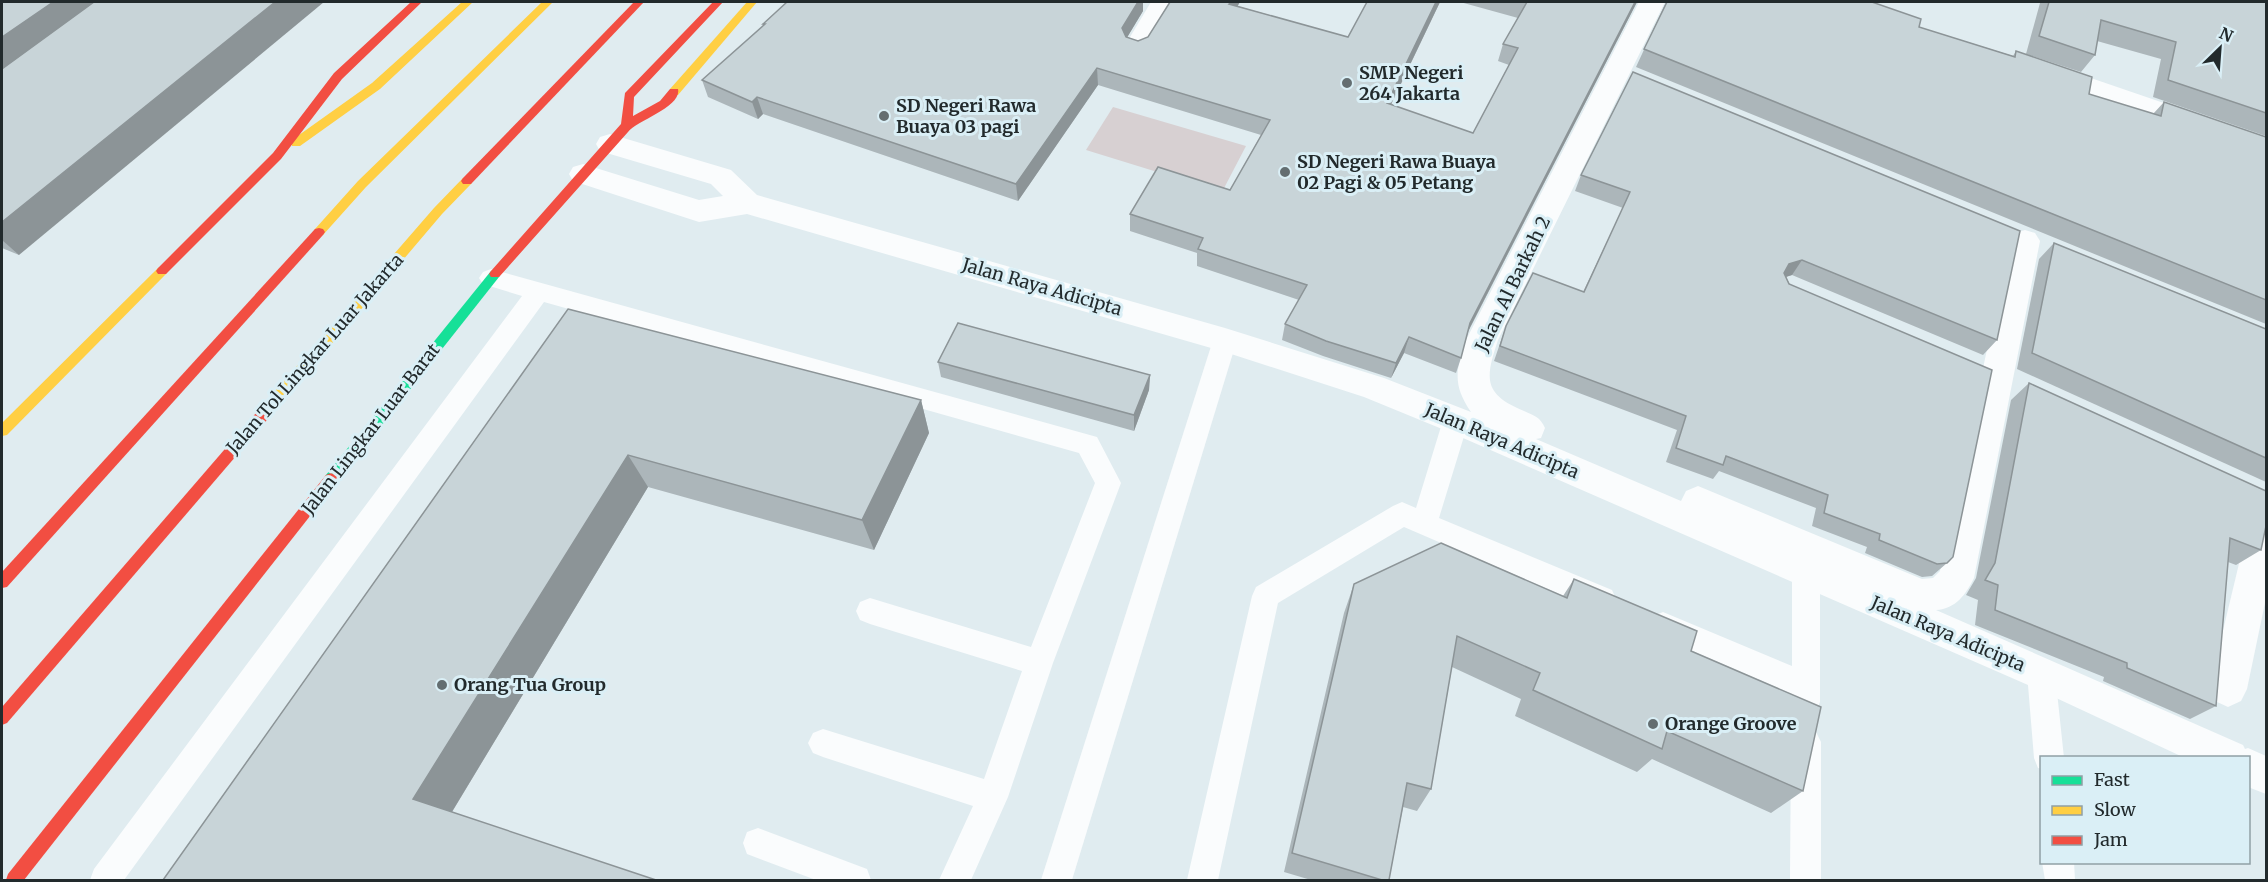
<svg xmlns="http://www.w3.org/2000/svg" width="2268" height="882" viewBox="0 0 2268 882" font-family="Merriweather,serif">
  <rect width="100%" height="100%" fill="#e0ecf0"/>
  <!-- green -->
  <polygon fill="#d7d0d2" points="1113,107 1246,146 1222,192 1086,150"/>
  <g fill="none" stroke-linecap="round" stroke-linejoin="round">
    <!-- lane -->
    <g fill="#fafcfd" fill-rule="evenodd">
      <polygon points="491,269 1097,437 1121,483 1053,663 1008,797 971,880 939,880 973,806 823,757 813,753 808,743 813,733 823,729 984,779 1022,671 870,624 860,620 856,611 860,602 870,598 1031,647 1095,483 1079,453 544,302 124,880 90,880 94,869 522,296 483,284 479,278 483,272"/>
      <polygon points="1225,330 1234,333 1237,340 1072,880 1041,880 1213,340 1216,333"/>
      <polygon points="1456,410 1465,413 1469,420 1439,518 1612,590 1616,599 1612,608 1602,612 1592,608 1404,527 1278,603 1218,880 1187,880 1252,596 1256,587 1393,506 1402,502 1416,508 1443,420 1447,413"/>
      <polygon points="1806,561 1816,564 1820,573 1820,702 1816,712 1806,716 1796,712 1792,702 1792,694 1653,634 1649,625 1653,616 1663,612 1792,666 1792,573 1796,564"/>
      <polygon points="2041,660 2051,663 2055,673 2064,758 2042,758 2042,769 2038,768 2034,758 2027,673 2031,663"/>
      <polygon points="1806,728 1816,732 1821,742 1821,880 1790,880 1791,742 1796,732"/>
      <polygon points="758,828 867,869 871,880 816,880 747,854 743,843 747,832"/>
      <polygon points="2042,862 2074,862 2075,880 2045,880"/>
    </g>
    <!-- street -->
    <g fill="#fafcfd" fill-rule="evenodd">
      <polygon points="1151,2 1176,2 1146,53 1137,56 1128,53 1124,47"/>
      <path d="M 1639,2 L 1665,2 L 1498,340 C 1485,379 1483,394 1524,411 C 1535,416 1540,417 1545,428 L 1541,438 L 1536,439 L 1681,501 L 1686,491 L 1698,486 L 1922,579 L 1933,578 L 1940,571 L 2010,241 L 2015,233 L 2025,230 L 2035,233 L 2040,241 L 1974,578 C 1966,594 1956,609 1936,610 L 2243,745 L 2245,749 L 2248,748 L 2266,756 L 2266,794 L 2248,787 L 2248,758 L 2185,758 L 2028,685 L 1447,431 L 1364,397 L 1225,352 L 747,214 L 699,222 L 573,181 L 569,174 L 573,167 L 583,164 L 699,200 L 723,196 L 711,184 L 600,151 L 596,144 L 600,137 L 610,134 L 731,170 L 757,195 L 1225,328 L 1384,378 L 1471,412 C 1452,384 1456,370 1466,340 Z"/>
      <polygon points="2047,63 2266,138 2266,158 2038,78 2034,72 2038,66"/>
      <polygon points="2266,507 2266,598 2247,689 2241,701 2228,707 2215,701 2209,689 2249,522 2254,511"/>
    </g>
    <!-- fast -->
    <polygon fill="#16e098" fill-rule="evenodd" points="495,269 501,274 499,277 336,483 331,485 326,483 324,479 326,475 491,271"/>
    <!-- slow -->
    <g fill="#ffcf43" fill-rule="evenodd">
      <polygon points="462,2 473,2 380,89 300,146 292,146 292,140 372,83"/>
      <polygon points="542,2 553,2 366,187 323,235 315,235 313,232 315,229 358,181"/>
      <polygon points="747,2 757,2 678,95 670,95 670,89"/>
      <polygon points="467,177 471,178 473,181 471,184 442,214 273,413 263,413 261,409 263,405 434,208 463,178"/>
      <polygon points="162,266 166,268 168,271 166,274 7,435 2,436 2,423 158,268"/>
    </g>
    <!-- jam -->
    <g fill="#f24e42" fill-rule="evenodd">
      <polygon points="411,2 422,2 342,79 281,159 166,274 158,274 156,271 158,268 273,153 334,73"/>
      <polygon points="634,2 644,2 471,184 463,184 461,181 463,178"/>
      <path d="M 713,2 L 723,2 L 634,97 L 633,116 L 660,101 L 670,89 L 678,89 C 682,107 638,120 628,132 C 585,180 542,229 499,277 L 491,277 L 489,274 L 491,271 L 621,124 L 625,93 Z"/>
      <polygon points="319,228 323,229 325,232 323,235 7,587 2,588 2,572 315,229"/>
      <polygon points="268,404 273,405 275,409 273,413 7,723 2,725 2,707 263,405"/>
      <polygon points="331,473 336,475 338,479 336,483 24,880 6,880 8,874 326,475"/>
    </g>
  </g>
  <!-- wall -->
  <g fill="#acb6ba">
    <polygon points="2,2 19,255 2,248"/>
    <polygon points="787,2 1143,2 1143,11 1127,37 1138,41 1148,37 1170,2 1240,2 1237,6 1348,37 1440,2 1391,105 1473,133 1509,65 1498,61 1503,44 1518,18 1460,2 1637,2 1468,332 1461,358 1456,373 1404,353 1391,378 1323,356 1282,340 1285,324 1299,300 1197,266 1197,253 1130,231 1130,214 1230,190 1261,135 1098,85 1018,201 763,114 758,119 708,97 702,80 764,26 763,24"/>
    <polygon points="1666,2 1872,2 1919,27 2013,56 2016,51 2089,94 2153,114 2164,102 2266,137 2266,324 1636,67"/>
    <polygon points="2037,2 2266,2 2266,136 2153,97 2161,59 2097,41 2095,55 2081,72 2026,54 2040,3"/>
    <polygon points="1633,72 1997,340 1983,355 1792,275 1786,277 1947,563 1932,576 1922,577 1865,553 1867,547 1812,526 1816,508 1719,471 1713,479 1666,462 1677,430 1494,361 1506,326 1583,292 1623,208 1575,191 1581,175"/>
    <polygon points="2054,243 2266,329 2266,482 2017,369 2039,259"/>
    <polygon points="568,309 921,400 929,433 874,550 648,487 452,812 163,880"/>
    <polygon points="938,362 1150,375 1149,390 1134,431 941,377"/>
    <polygon points="2029,383 2261,550 2236,565 2228,562 2216,706 2190,719 2103,681 2104,677 1975,625 1978,600 1966,595 1976,578 2011,400"/>
    <polygon points="1574,579 1691,651 1803,791 1771,813 1652,759 1637,772 1515,716 1521,699 1452,667 1431,789 1417,811 1403,807 1389,880 1311,880 1284,872 1344,613 1354,584 1563,596"/>
  </g>
  <!-- shaded-wall -->
  <g fill="#8c9497">
    <polygon points="53,2 109,2 2,81 2,37"/>
    <polygon points="275,2 324,2 19,255 2,240 2,222"/>
    <polygon points="1138,2 1143,2 1143,11 1122,46 1122,28"/>
    <polygon points="1231,2 1240,2 1228,22 1229,4"/>
    <polygon points="1436,2 1440,2 1383,121 1387,103"/>
    <polygon points="1635,2 1637,2 1464,339 1470,323"/>
    <polygon points="1097,68 1098,85 1018,201 1016,184"/>
    <polygon points="757,97 763,114 758,119 752,102"/>
    <polygon points="1802,260 1792,275 1779,279 1789,264"/>
    <polygon points="1409,337 1404,353 1391,378 1396,363"/>
    <polygon points="1150,375 1149,390 1134,431 1134,415"/>
    <polygon points="921,400 929,433 874,550 862,520"/>
    <polygon points="628,455 648,487 447,820 413,799"/>
  </g>
  <!-- building -->
  <g fill="#c8d4d8" stroke="#8c9497" stroke-width="1.5">
    <polygon points="2,2 53,2 2,37"/>
    <polygon points="94,2 275,2 2,222 2,69"/>
    <polygon points="787,2 1138,2 1122,28 1126,37 1138,41 1148,37 1170,2 1231,2 1229,4 1348,37 1367,2 1436,2 1387,103 1473,133 1518,48 1503,44 1527,2 1635,2 1470,323 1461,358 1409,337 1396,363 1326,341 1285,324 1307,285 1198,249 1203,238 1130,214 1158,167 1230,190 1270,120 1097,68 1016,184 757,97 752,102 702,80 765,24 763,24"/>
    <polygon points="1667,2 1872,2 1921,19 1919,27 2015,57 2016,51 2092,77 2089,94 2161,116 2164,102 2266,137 2266,300 1644,49"/>
    <polygon points="2049,2 2266,2 2266,113 2168,80 2176,42 2101,20 2095,55 2039,36"/>
    <polygon points="1633,72 2020,231 1997,340 1802,260 1789,264 1784,273 1789,284 1992,370 1953,557 1947,563 1937,564 1879,540 1880,534 1824,513 1828,495 1726,456 1723,465 1676,448 1686,416 1500,346 1506,326 1533,273 1584,292 1630,192 1581,175"/>
    <polygon points="2054,243 2266,329 2266,458 2032,353"/>
    <polygon points="568,309 921,400 862,520 628,455 413,799 656,880 163,880"/>
    <polygon points="958,323 1150,375 1134,415 938,362"/>
    <polygon points="2029,383 2266,491 2266,526 2261,550 2230,538 2216,706 2127,668 2127,663 1995,610 1998,585 1985,580 1995,563"/>
    <polygon points="1441,543 1567,598 1574,579 1697,631 1691,651 1821,707 1803,791 1667,731 1662,749 1533,690 1540,673 1457,636 1431,789 1407,783 1389,880 1382,880 1292,853 1354,584"/>
  </g>
  <!-- markers -->
  <g fill="#646e71" stroke="#daeff6" stroke-width="2">
    <circle cx="1347" cy="83" r="6"/>
    <circle cx="884" cy="116" r="6"/>
    <circle cx="1285" cy="172" r="6"/>
    <circle cx="442" cy="685" r="6"/>
    <circle cx="1653" cy="724" r="6"/>
  </g>
  <g text-anchor="middle" stroke-width="6" stroke-linejoin="round" paint-order="stroke">
    <!-- poi labels -->
    <g font-size="18" font-weight="bold" fill="#222a2c" stroke="#daeff6" text-anchor="start">
      <text x="1359" y="79">SMP Negeri<tspan x="1359" dy="21">264 Jakarta</tspan></text>
      <text x="896" y="112">SD Negeri Rawa<tspan x="896" dy="21">Buaya 03 pagi</tspan></text>
      <text x="1297" y="168">SD Negeri Rawa Buaya<tspan x="1297" dy="21">02 Pagi &amp; 05 Petang</tspan></text>
      <text x="454" y="691">Orang Tua Group</text>
      <text x="1665" y="730">Orange Groove</text>
    </g>
    <!-- street labels -->
    <g font-size="18" fill="#222a2c" stroke="#daeff6">
      <text transform="translate(1513 284) rotate(-64)" y="6">Jalan Al Barkah 2</text>
      <text transform="translate(1042 287) rotate(16)" y="6">Jalan Raya Adicipta</text>
      <text transform="translate(315 354) rotate(-49)" y="6">Jalan Tol Lingkar Luar Jakarta</text>
      <text transform="translate(371 429) rotate(-52)" y="6">Jalan Lingkar Luar Barat</text>
      <text transform="translate(1502 441) rotate(23)" y="6">Jalan Raya Adicipta</text>
      <text transform="translate(1948 634) rotate(23)" y="6">Jalan Raya Adicipta</text>
    </g>
  </g>
  <!-- border -->
  <rect width="2268" height="882" fill="none" stroke="#222a2c" stroke-width="6"/>
  <!-- legend -->
  <rect x="2040" y="756" width="210" height="108" fill="#daeff6" stroke="#90a0a5" stroke-width="1.5"/>
  <rect x="2052" y="776" width="30" height="9" fill="#16e098" stroke="#90a0a5" stroke-width="1.5"/>
  <text x="2094" y="786" font-size="18" fill="#222a2c">Fast</text>
  <rect x="2052" y="806" width="30" height="9" fill="#ffcf43" stroke="#90a0a5" stroke-width="1.5"/>
  <text x="2094" y="816" font-size="18" fill="#222a2c">Slow</text>
  <rect x="2052" y="836" width="30" height="9" fill="#f24e42" stroke="#90a0a5" stroke-width="1.5"/>
  <text x="2094" y="846" font-size="18" fill="#222a2c">Jam</text>
  <!-- north arrow -->
  <g transform="translate(2220 48) rotate(25)" stroke="#daeff6" stroke-width="4.5" paint-order="stroke">
  <path d="M0-4.5L10 22L0 15L-10 22Z" fill="#222a2c"/>
  <text y="-9" font-size="16" font-weight="bold" text-anchor="middle" fill="#222a2c">N</text>
  </g>
</svg>
